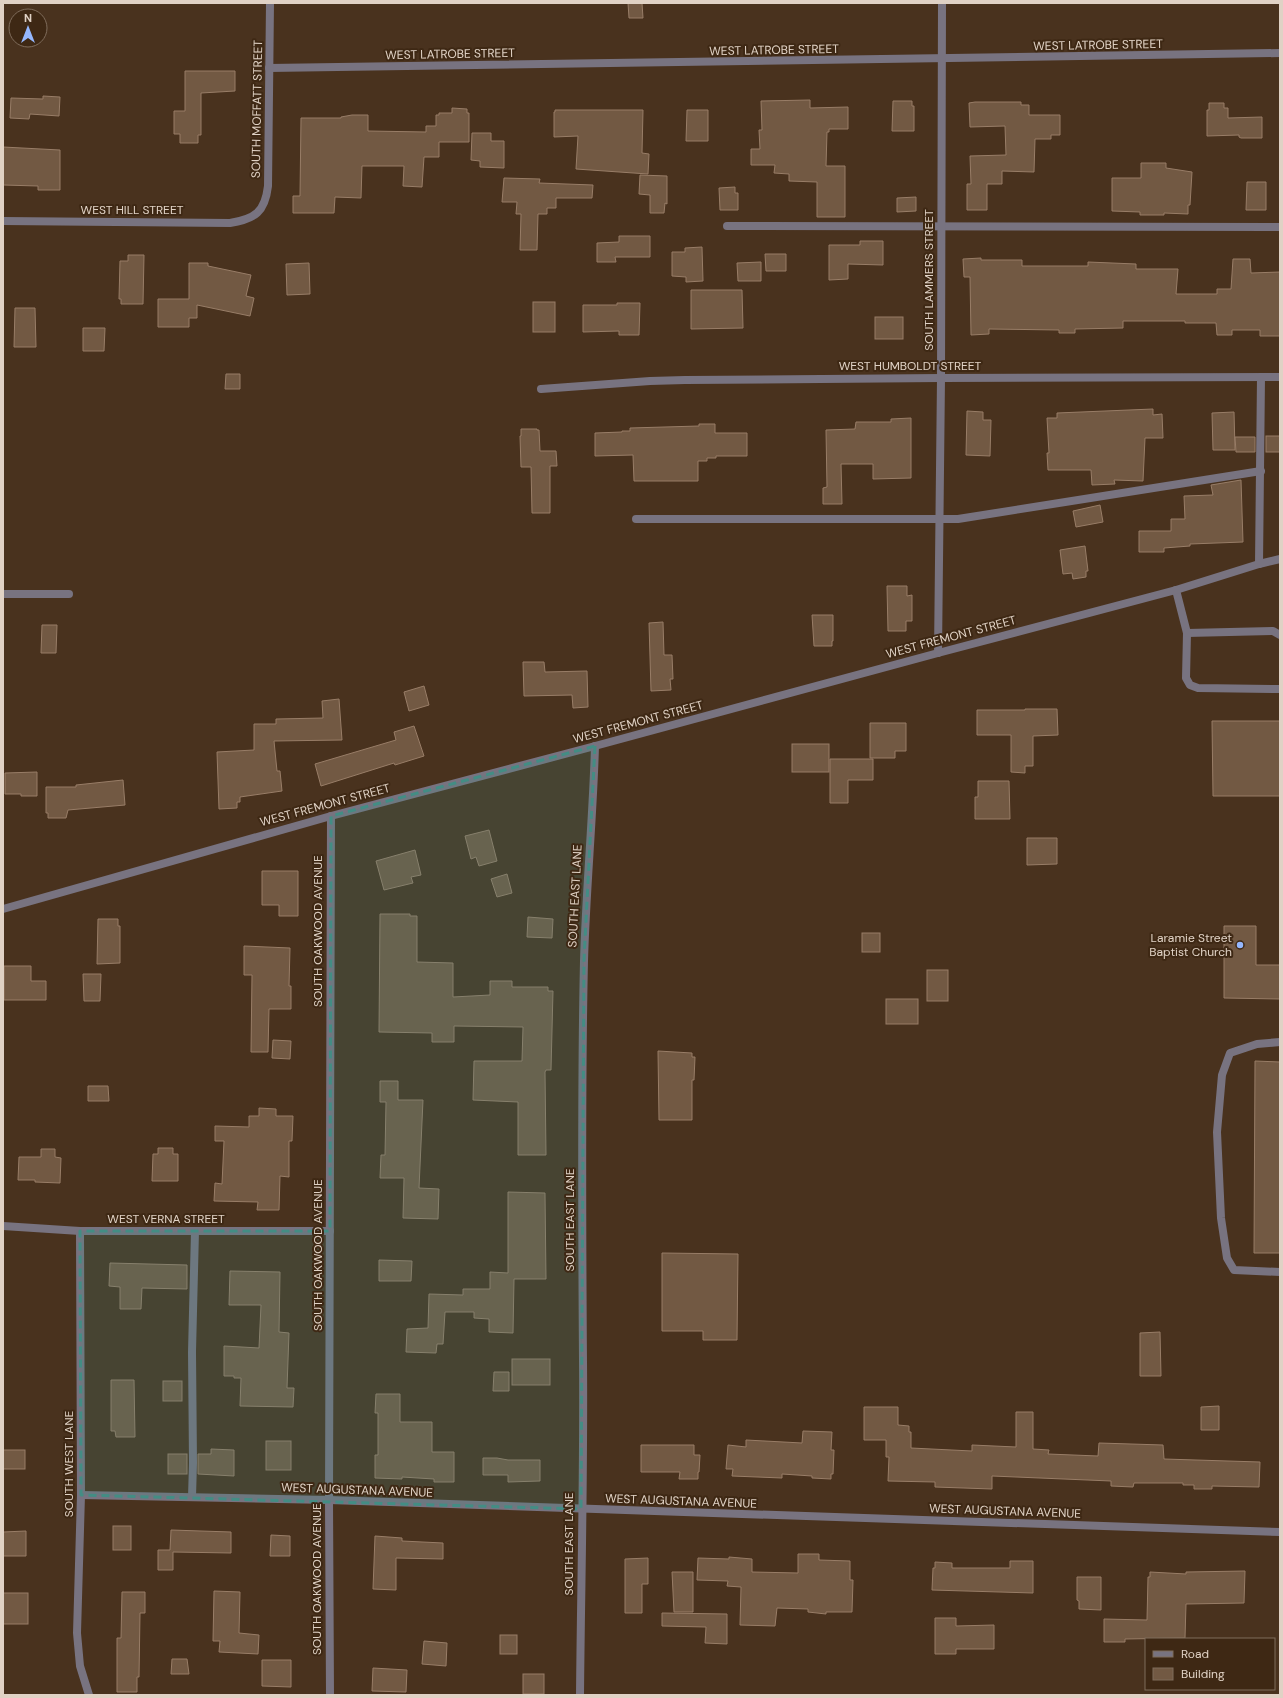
<svg xmlns="http://www.w3.org/2000/svg" width="1283" height="1698" viewBox="0 0 1283 1698" font-family="'DM Sans',sans-serif">
  <rect width="100%" height="100%" fill="#49321e"/>
  <!-- building -->
  <g fill="#725943" stroke="#987d67">
    <polygon points="628,3 642,3 643,18 629,18"/>
    <polygon points="185,71 235,71 235,91 201,93 201,135 198,135 198,143 180,143 180,134 174,134 174,111 185,111"/>
    <polygon points="43,96 60,97 59,116 30,114 29,119 10,118 11,98 43,99"/>
    <polygon points="810,100 810,108 848,107 848,129 829,129 829,132 827,132 826,166 845,166 845,217 817,217 817,182 789,181 789,174 774,173 775,165 751,165 751,149 760,149 759,130 762,130 761,101"/>
    <polygon points="893,101 912,101 912,106 914,106 914,131 892,131"/>
    <polygon points="975,102 1021,102 1021,105 1029,105 1029,115 1060,115 1060,135 1051,135 1051,139 1035,139 1034,172 1002,171 1002,184 987,184 987,210 967,210 967,184 971,184 970,156 1006,155 1005,126 970,127 969,103"/>
    <polygon points="1209,103 1224,103 1224,108 1228,108 1228,118 1262,117 1262,138 1241,138 1239,137 1239,135 1207,136 1207,110 1209,110"/>
    <polygon points="452,108 467,109 467,113 469,113 469,142 439,142 439,157 424,157 422,187 403,186 404,166 362,166 361,198 335,197 334,213 293,213 293,196 300,196 301,118 341,118 341,117 352,115 368,115 368,131 426,132 426,126 436,126 436,115 439,115 439,113 452,113"/>
    <polygon points="555,110 643,110 642,153 649,154 648,174 576,169 578,136 554,137 554,112 555,112"/>
    <polygon points="687,110 708,110 708,141 686,141"/>
    <polygon points="472,133 491,133 491,141 504,141 504,168 480,167 480,161 471,160"/>
    <polygon points="3,147 60,150 60,190 38,190 38,186 3,185"/>
    <polygon points="1141,163 1166,163 1166,168 1192,172 1190,205 1188,205 1188,214 1164,213 1164,215 1140,215 1140,212 1112,211 1112,178 1141,178"/>
    <polygon points="640,175 667,176 667,204 665,203 664,213 650,213 650,195 639,194"/>
    <polygon points="504,178 540,179 539,183 593,185 592,198 556,198 556,208 547,208 547,214 538,214 537,250 520,250 521,214 516,214 517,202 502,202"/>
    <polygon points="1247,182 1266,182 1266,210 1246,210"/>
    <polygon points="735,187 735,193 738,193 738,210 720,210 719,188"/>
    <polygon points="916,197 916,211 897,212 897,198"/>
    <polygon points="619,236 650,236 650,257 615,257 616,262 597,262 597,243 619,242"/>
    <polygon points="860,241 883,241 883,265 848,264 848,279 829,280 829,245 860,245"/>
    <polygon points="702,247 703,281 686,282 686,277 672,276 672,252 685,252 685,248"/>
    <polygon points="765,254 786,254 786,271 766,271"/>
    <polygon points="128,255 144,255 143,304 121,304 121,299 119,299 120,261 128,261"/>
    <polygon points="981,258 981,260 1022,260 1022,266 1088,266 1088,262 1136,264 1136,269 1178,269 1176,294 1217,294 1217,289 1231,289 1233,259 1250,259 1251,273 1280,272 1280,336 1260,336 1260,330 1232,330 1232,335 1217,335 1216,323 1185,323 1185,321 1123,321 1123,328 1075,329 1075,333 1059,333 1059,330 989,329 989,334 971,335 970,277 964,277 963,259"/>
    <polygon points="761,262 761,281 738,281 737,263"/>
    <polygon points="189,263 208,263 208,266 251,275 246,296 254,298 250,316 197,305 197,318 189,318 189,327 158,327 158,299 189,299"/>
    <polygon points="309,263 310,294 287,295 286,264"/>
    <polygon points="691,290 742,290 743,328 691,329"/>
    <rect x="533" y="302" width="22" height="30"/>
    <polygon points="617,303 640,303 639,335 619,335 619,331 583,332 583,305 617,305"/>
    <polygon points="15,308 35,308 36,347 14,347"/>
    <rect x="875" y="317" width="28" height="22"/>
    <polygon points="83,328 105,328 104,351 83,351"/>
    <polygon points="226,374 240,374 240,389 225,389"/>
    <polygon points="1153,409 1153,415 1162,414 1163,438 1145,438 1143,481 1114,480 1115,484 1092,485 1091,470 1048,470 1047,453 1049,453 1047,418 1057,418 1057,413"/>
    <polygon points="967,411 983,412 983,420 991,420 990,456 966,455"/>
    <polygon points="1234,412 1235,450 1213,450 1212,413"/>
    <polygon points="911,418 911,478 873,479 873,464 841,464 842,504 823,504 823,488 827,487 826,430 855,429 856,422 891,422 891,419"/>
    <polygon points="699,424 715,424 715,433 747,433 747,456 716,456 716,458 707,458 707,461 698,461 698,481 634,481 633,455 595,456 595,433 622,432 622,431 630,431 630,428 699,426"/>
    <polygon points="521,429 537,429 537,430 539,430 540,451 556,451 557,466 550,466 550,513 532,513 531,467 521,467 520,436 521,436"/>
    <rect x="1266" y="436" width="14" height="16"/>
    <polygon points="1235,437 1255,437 1255,452 1236,452"/>
    <polygon points="1241,480 1243,542 1190,544 1190,546 1164,548 1164,552 1139,552 1139,531 1171,531 1171,519 1185,519 1184,496 1213,495 1211,485"/>
    <polygon points="1100,505 1103,522 1076,527 1073,511"/>
    <polygon points="1085,546 1088,571 1086,571 1086,577 1073,579 1072,573 1063,574 1060,550"/>
    <polygon points="887,586 907,586 907,596 912,595 912,621 906,621 906,631 888,631"/>
    <polygon points="812,615 833,615 833,641 832,641 832,646 814,646"/>
    <polygon points="663,622 664,655 672,655 673,679 670,679 671,690 651,691 649,623"/>
    <polygon points="42,625 57,625 56,653 41,653"/>
    <polygon points="523,662 544,662 545,672 587,671 588,707 573,708 572,695 524,696"/>
    <polygon points="424,686 429,705 409,711 404,692"/>
    <polygon points="339,699 342,740 274,741 277,771 280,771 282,791 240,797 240,802 237,802 237,808 219,809 217,752 254,750 254,724 276,724 276,719 323,718 322,701"/>
    <polygon points="1025,709 1057,709 1058,735 1033,736 1033,766 1025,766 1025,773 1011,772 1011,735 977,735 977,710 1025,710"/>
    <polygon points="1212,721 1280,721 1280,796 1213,796"/>
    <polygon points="870,723 906,723 906,751 895,751 895,758 870,758"/>
    <polygon points="414,726 424,756 395,765 394,763 321,786 315,764 396,740 394,732"/>
    <rect x="792" y="744" width="37" height="28"/>
    <polygon points="830,759 873,759 873,780 848,780 848,803 830,803"/>
    <polygon points="37,772 37,796 21,796 21,794 5,794 5,773"/>
    <polygon points="123,780 125,805 68,810 66,818 48,818 48,813 46,813 46,787 76,787 76,785"/>
    <polygon points="978,781 1009,781 1010,819 975,819 975,797 978,797"/>
    <polygon points="489,830 497,861 479,866 476,857 471,859 465,836"/>
    <polygon points="1027,838 1057,838 1057,864 1027,865"/>
    <polygon points="415,850 421,875 411,877 413,883 384,890 376,861"/>
    <polygon points="262,871 298,871 298,916 279,916 279,905 262,905"/>
    <polygon points="507,874 512,893 497,897 491,879"/>
    <polygon points="380,914 410,914 410,916 417,916 417,962 453,963 453,997 490,995 490,981 512,981 512,987 548,987 548,991 553,991 551,1070 546,1070 545,1072 546,1155 518,1155 518,1102 473,1100 474,1061 522,1061 523,1027 454,1026 454,1042 432,1042 432,1033 379,1032"/>
    <polygon points="528,917 553,919 552,938 527,937"/>
    <polygon points="98,919 118,919 118,926 120,926 120,963 97,964"/>
    <polygon points="1224,926 1256,926 1256,965 1280,965 1280,999 1224,998"/>
    <rect x="862" y="933" width="18" height="19"/>
    <polygon points="244,946 290,948 289,986 291,986 291,1009 269,1009 268,1052 251,1052 252,975 244,975"/>
    <polygon points="4,966 31,966 31,981 46,981 46,1000 4,1000"/>
    <rect x="927" y="970" width="21" height="31"/>
    <polygon points="83,974 101,974 100,1001 84,1001"/>
    <rect x="886" y="999" width="32" height="25"/>
    <polygon points="273,1040 291,1041 290,1059 272,1058"/>
    <polygon points="658,1051 692,1053 692,1057 695,1057 694,1080 692,1080 692,1120 659,1120"/>
    <polygon points="1255,1061 1280,1062 1280,1253 1254,1253"/>
    <polygon points="380,1081 398,1081 398,1100 423,1100 419,1188 439,1189 438,1219 403,1218 404,1178 380,1178 381,1155 385,1155 386,1102 380,1102"/>
    <polygon points="88,1086 108,1086 109,1101 88,1101"/>
    <polygon points="259,1108 276,1109 276,1116 293,1116 292,1141 289,1141 289,1177 280,1176 279,1210 257,1210 258,1202 214,1201 215,1183 222,1184 224,1141 215,1141 215,1126 249,1127 249,1116 259,1116"/>
    <polygon points="158,1148 173,1148 173,1154 178,1154 178,1181 152,1181 153,1154 158,1154"/>
    <polygon points="41,1149 55,1149 55,1157 61,1158 60,1183 35,1182 35,1180 18,1180 19,1157 41,1157"/>
    <polygon points="508,1192 545,1193 546,1279 514,1279 513,1333 489,1332 489,1319 474,1318 474,1312 445,1312 443,1344 437,1344 436,1353 406,1352 407,1329 428,1328 429,1294 463,1295 463,1289 490,1289 490,1272 508,1273"/>
    <polygon points="662,1253 738,1254 737,1340 703,1340 703,1331 662,1331"/>
    <polygon points="379,1260 412,1261 411,1281 379,1281"/>
    <polygon points="110,1263 187,1265 187,1289 142,1288 141,1309 120,1309 120,1287 109,1286"/>
    <polygon points="230,1271 280,1272 279,1332 289,1333 287,1388 294,1388 293,1407 240,1406 241,1378 234,1378 234,1376 224,1376 224,1346 259,1348 261,1305 229,1305"/>
    <polygon points="1160,1332 1161,1376 1140,1376 1140,1333"/>
    <rect x="512" y="1359" width="38" height="26"/>
    <polygon points="494,1372 509,1372 509,1391 493,1391"/>
    <polygon points="111,1380 134,1380 135,1437 116,1437 115,1431 111,1431"/>
    <rect x="163" y="1381" width="19" height="20"/>
    <polygon points="376,1394 400,1394 400,1422 432,1422 432,1452 454,1452 454,1482 434,1482 434,1479 402,1477 402,1479 375,1478 375,1455 378,1455 378,1413 375,1413"/>
    <polygon points="1219,1406 1219,1430 1201,1430 1201,1407"/>
    <polygon points="864,1407 898,1407 898,1425 909,1426 909,1432 911,1432 911,1448 972,1451 972,1445 1016,1447 1016,1412 1033,1412 1033,1449 1049,1450 1048,1454 1098,1456 1099,1443 1163,1445 1164,1459 1260,1462 1259,1487 1212,1486 1212,1489 1194,1489 1194,1485 1183,1485 1183,1483 1134,1483 1133,1487 1111,1486 1111,1481 992,1476 992,1489 935,1487 935,1482 888,1481 889,1457 886,1457 886,1440 864,1440"/>
    <polygon points="803,1431 832,1432 831,1450 834,1450 833,1474 831,1474 831,1479 812,1478 812,1476 782,1474 782,1478 732,1476 733,1469 726,1469 728,1445 746,1447 746,1440 802,1443"/>
    <rect x="266" y="1441" width="25" height="29"/>
    <polygon points="641,1445 694,1445 694,1455 700,1455 699,1472 698,1472 698,1479 679,1479 680,1472 641,1472"/>
    <polygon points="211,1449 234,1450 234,1476 198,1474 198,1454 211,1454"/>
    <rect x="3" y="1450" width="22" height="19"/>
    <rect x="168" y="1454" width="19" height="20"/>
    <polygon points="483,1458 497,1458 508,1460 540,1460 540,1481 508,1482 508,1475 483,1475"/>
    <rect x="113" y="1526" width="18" height="24"/>
    <polygon points="171,1530 231,1532 231,1553 173,1552 173,1570 158,1570 158,1550 170,1550"/>
    <polygon points="26,1531 26,1556 3,1556 3,1532"/>
    <polygon points="271,1535 290,1536 290,1556 270,1556"/>
    <polygon points="375,1536 402,1538 402,1541 443,1543 443,1559 396,1558 396,1590 373,1589"/>
    <polygon points="798,1554 819,1554 819,1560 850,1561 850,1580 853,1580 852,1612 826,1612 826,1614 808,1612 808,1609 777,1608 775,1626 740,1625 741,1587 727,1586 728,1581 697,1580 698,1558 729,1559 729,1557 752,1559 752,1572 798,1573"/>
    <polygon points="648,1558 648,1584 642,1584 642,1613 625,1613 625,1559"/>
    <polygon points="1010,1561 1033,1561 1033,1593 932,1590 933,1568 935,1568 935,1562 952,1563 952,1568 1010,1568"/>
    <polygon points="1245,1571 1244,1603 1186,1604 1185,1638 1125,1639 1125,1642 1104,1642 1104,1619 1147,1620 1148,1577 1150,1577 1150,1572 1186,1574 1186,1572"/>
    <polygon points="672,1572 693,1572 693,1612 674,1612"/>
    <polygon points="1077,1577 1101,1577 1101,1610 1079,1609 1079,1601 1077,1600"/>
    <polygon points="214,1591 240,1592 239,1633 259,1635 258,1654 219,1652 220,1641 213,1641"/>
    <polygon points="122,1592 145,1592 145,1613 140,1613 139,1677 137,1677 137,1692 117,1692 117,1638 121,1638"/>
    <rect x="3" y="1593" width="25" height="31"/>
    <polygon points="662,1613 727,1614 727,1644 705,1643 706,1627 662,1626"/>
    <polygon points="935,1618 956,1618 956,1626 994,1625 994,1649 956,1649 956,1654 935,1654"/>
    <rect x="500" y="1635" width="17" height="19"/>
    <polygon points="424,1641 447,1643 446,1666 422,1664"/>
    <polygon points="172,1659 187,1659 189,1674 171,1674"/>
    <polygon points="262,1660 291,1660 291,1687 262,1686"/>
    <polygon points="373,1668 407,1670 406,1692 372,1691"/>
    <rect x="523" y="1674" width="21" height="20"/>
  </g>
  <g fill="none" stroke-linecap="round" stroke-linejoin="round">
    <!-- service -->
    <g stroke="#787380" stroke-width="8">
      <polyline points="727,226 1280,227"/>
      <polyline points="636,519 958,519 1261,471"/>
      <polyline points="1259,564 1261,377"/>
      <polyline points="1176,590 1187,633 1186,678 1190,685 1198,688 1280,689"/>
      <polyline points="1187,633 1273,631 1280,635"/>
      <polyline points="1280,1042 1257,1044 1230,1053 1222,1075 1217,1132 1221,1218 1227,1258 1234,1270 1280,1272"/>
      <polyline points="192,1497 193,1463 192,1352 195,1231"/>
    </g>
    <!-- minor -->
    <g stroke="#787380" stroke-width="8">
      <polyline points="269,68 1280,53"/>
      <path d="M 3,221 L 230,223 C 255,219 265,212 268,186 L 270,3"/>
      <polyline points="541,389 650,381 685,380 941,378 1280,377"/>
      <polyline points="3,594 69,594"/>
      <polyline points="938,653 941,378 942,3"/>
      <polyline points="3,909 331,816 595,746 938,653 1176,590 1259,564 1280,559"/>
      <polyline points="3,1226 80,1231 330,1231"/>
      <polyline points="80,1231 81,1495 77,1633 80,1666 89,1695"/>
      <polyline points="81,1495 329,1500 1280,1532"/>
      <polyline points="330,1695 329,1500 331,816"/>
      <path d="M 580,1695 C 581,1584 584,1472 583,1361 C 582,1228 581,1094 584,961 C 586,889 593,818 595,746"/>
    </g>
  </g>
  <!-- marked area -->
  <path fill="#438d84" fill-opacity="0.2" stroke="#438d84" stroke-width="3" stroke-dasharray="8 5" stroke-linejoin="round" d="M 595,746 L 584,960 L 581,1509 L 81,1495 L 80,1231 L 330,1231 L 331,816 Z"/>
  <!-- markers -->
  <circle fill="#95b7fd" stroke="#3e2814" stroke-width="1.5" cx="1240" cy="945" r="4"/>
  <g text-anchor="middle" stroke-width="4" stroke-linejoin="round" paint-order="stroke">
    <!-- street labels -->
    <g font-size="12" fill="#e0d2c5" stroke="#3e2814">
      <text transform="translate(1098 45) rotate(-1)" y="4">WEST LATROBE STREET</text>
      <text transform="translate(774 50) rotate(-1)" y="4">WEST LATROBE STREET</text>
      <text transform="translate(450 54) rotate(-1)" y="4">WEST LATROBE STREET</text>
      <text transform="translate(257 109) rotate(-89)" y="4">SOUTH MOFFATT STREET</text>
      <text x="132" y="214">WEST HILL STREET</text>
      <text transform="translate(929 280) rotate(-90)" y="4">SOUTH LAMMERS STREET</text>
      <text x="910" y="370">WEST HUMBOLDT STREET</text>
      <text transform="translate(951 637) rotate(-15)" y="4">WEST FREMONT STREET</text>
      <text transform="translate(638 722) rotate(-15)" y="4">WEST FREMONT STREET</text>
      <text transform="translate(325 805) rotate(-15)" y="4">WEST FREMONT STREET</text>
      <text transform="translate(575 896) rotate(-87)" y="4">SOUTH EAST LANE</text>
      <text transform="translate(318 931) rotate(-90)" y="4">SOUTH OAKWOOD AVENUE</text>
      <text x="166" y="1223">WEST VERNA STREET</text>
      <text transform="translate(570 1220) rotate(-90)" y="4">SOUTH EAST LANE</text>
      <text transform="translate(318 1255) rotate(-90)" y="4">SOUTH OAKWOOD AVENUE</text>
      <text transform="translate(69 1464) rotate(-90)" y="4">SOUTH WEST LANE</text>
      <text transform="translate(357 1490) rotate(2)" y="4">WEST AUGUSTANA AVENUE</text>
      <text transform="translate(681 1501) rotate(2)" y="4">WEST AUGUSTANA AVENUE</text>
      <text transform="translate(1005 1511) rotate(2)" y="4">WEST AUGUSTANA AVENUE</text>
      <text transform="translate(569 1544) rotate(-90)" y="4">SOUTH EAST LANE</text>
      <text transform="translate(317 1579) rotate(-90)" y="4">SOUTH OAKWOOD AVENUE</text>
    </g>
    <!-- poi labels -->
    <g font-size="12" fill="#e0d2c5" stroke="#3e2814" text-anchor="end">
      <text x="1232" y="942">Laramie Street<tspan x="1232" dy="14">Baptist Church</tspan></text>
    </g>
  </g>
  <!-- border -->
  <rect width="1283" height="1698" fill="none" stroke="#e0d2c5" stroke-width="8"/>
  <!-- legend -->
  <rect x="1145" y="1638" width="130" height="52" fill="#3e2814" stroke="#7f6c5b"/>
  <rect x="1153" y="1651" width="20" height="6" fill="#787380" stroke="#7f6c5b"/>
  <text x="1181" y="1658" font-size="12" fill="#e0d2c5">Road</text>
  <rect x="1153" y="1668" width="20" height="12" fill="#725943" stroke="#7f6c5b"/>
  <text x="1181" y="1678" font-size="12" fill="#e0d2c5">Building</text>
  <!-- north arrow -->
  <g transform="translate(28 28)"><circle r="19" fill="#3e2814" stroke="#7f6c5b"/>
  <path d="M0-3L7 15L0 10L-7 15Z" fill="#95b7fd"/>
  <text y="-6" font-size="11" font-weight="bold" text-anchor="middle" fill="#e0d2c5">N</text>
  </g>
</svg>
